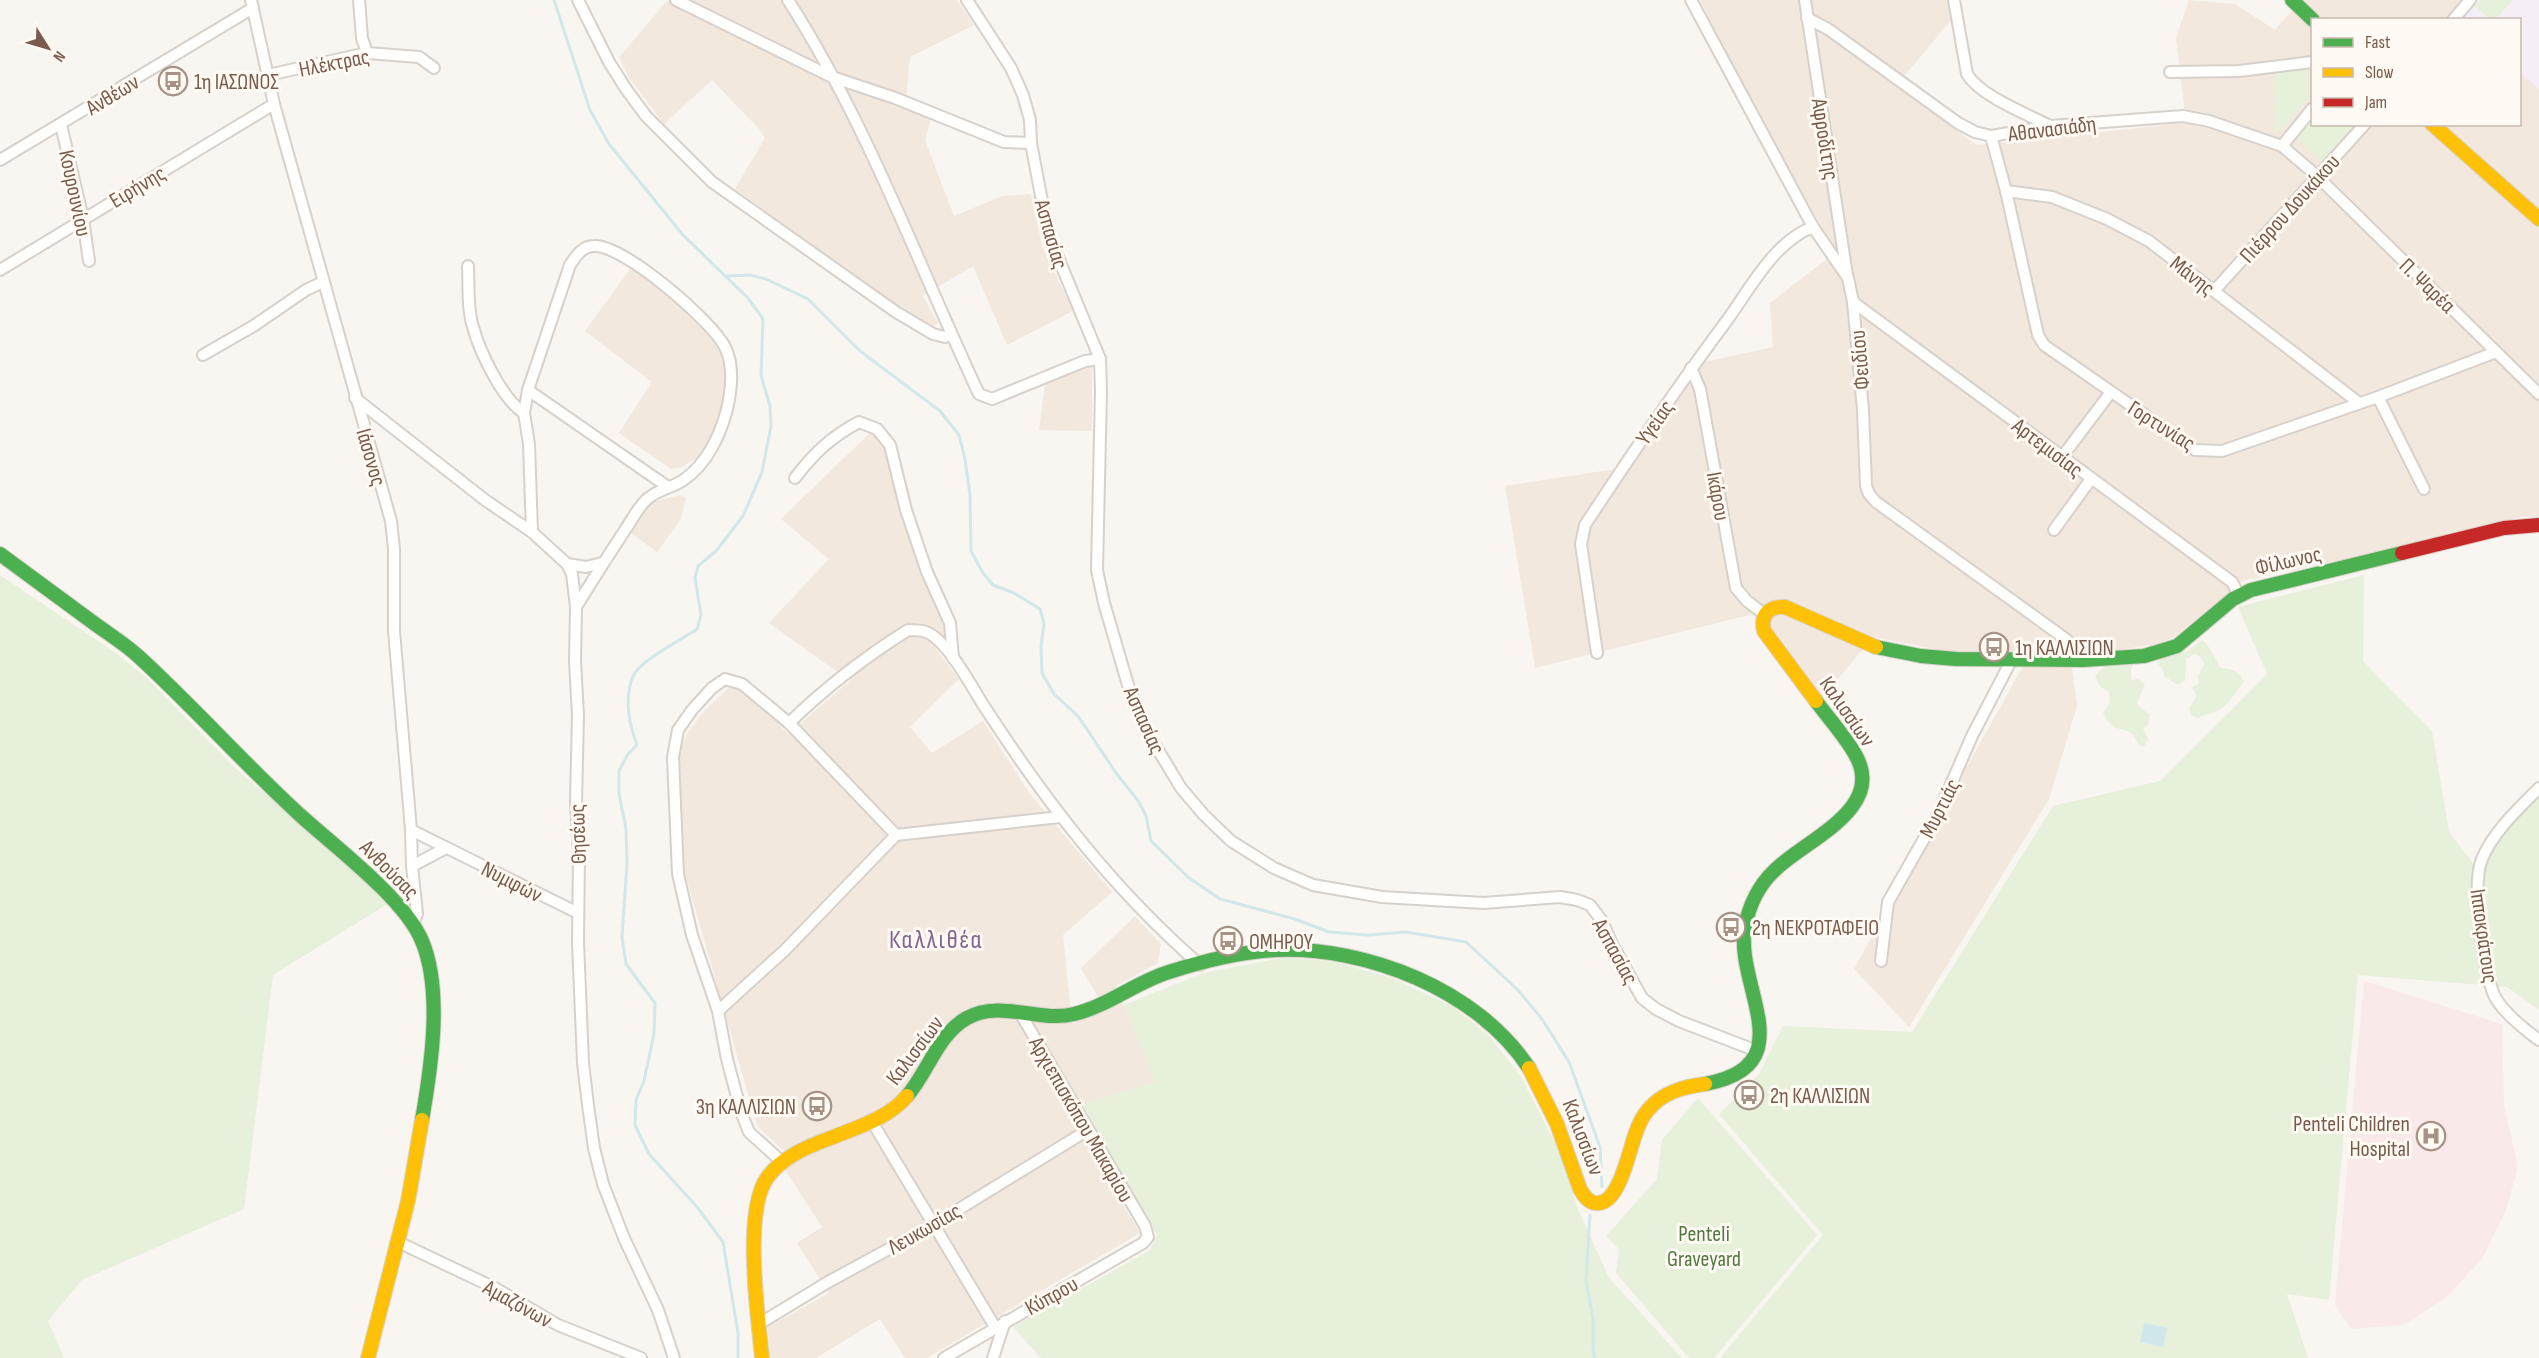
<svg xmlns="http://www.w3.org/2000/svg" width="2539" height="1358" viewBox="0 0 2539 1358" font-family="'Sofia Sans Condensed',sans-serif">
  <rect width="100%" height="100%" fill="#f9f5f0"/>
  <!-- residential -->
  <g fill="#f2e8de" fill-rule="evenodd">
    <polygon points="668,0 957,0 974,25 910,57 905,108 931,119 925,140 954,216 1002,196 1031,194 1042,246 1073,311 1007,345 973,266 923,296 938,323 934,327 879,293 735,189 765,138 759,129 712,80 664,124 629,78 619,57"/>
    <path d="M 1700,0 L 1948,0 L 1952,19 L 1896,86 L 1977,145 L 2186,123 L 2176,37 L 2189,0 L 2235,4 L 2275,30 L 2294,8 L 2283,0 L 2539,0 L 2539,517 L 2524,516 L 2382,551 L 2243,581 L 2172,638 L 2154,644 L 2126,649 L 2070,652 L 2077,706 L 2049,799 L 1909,1027 L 1854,969 L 2031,652 L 1957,653 L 1873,637 L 1822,698 L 1758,613 L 1535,668 L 1505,486 L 1629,467 L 1704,362 L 1773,347 L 1770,303 L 1836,252 L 1745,92 ZM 2312,20 L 2520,20 L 2520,124 L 2312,124 Z"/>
    <polygon points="636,261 718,336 730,377 714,443 700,456 682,467 671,469 619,433 652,382 585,331"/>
    <polygon points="1092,365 1092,431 1039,430 1045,384 1081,367"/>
    <polygon points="871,432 885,442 902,512 922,579 944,621 944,641 936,649 959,679 910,727 932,753 983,721 1030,794 1112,892 1063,935 1072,1024 1105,1009 1081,968 1135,916 1161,944 1158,963 1116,986 1156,1082 1066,1109 1140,1233 927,1358 905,1358 880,1319 816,1358 769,1358 768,1327 829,1293 797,1243 822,1227 784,1168 795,1161 757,1126 685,873 678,755 687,734 705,710 731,686 751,696 788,734 850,681 769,623 829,559 781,519"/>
    <polygon points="681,495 686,498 681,519 657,552 631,533 651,502"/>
  </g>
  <!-- education -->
  <polygon fill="#f6eef6" points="2476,0 2539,0 2539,89 2520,73 2520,20 2458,20"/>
  <!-- medical -->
  <polygon fill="#fae9e9" points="2364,981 2502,1024 2504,1106 2518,1166 2506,1210 2483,1257 2446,1298 2403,1325 2351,1329 2335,1305"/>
  <!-- green -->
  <g fill="#e7f0db">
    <polygon points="2481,0 2513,0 2496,19 2490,20 2475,6"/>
    <polygon points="2312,65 2312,95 2279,131 2275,132 2274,70"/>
    <polygon points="2312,113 2312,124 2354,125 2321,161 2292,135"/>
    <polygon points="0,575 113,651 148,679 235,768 337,854 389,903 273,975 244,1209 82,1280 48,1321 64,1358 0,1358"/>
    <polygon points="2364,575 2363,661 2432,731 2449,832 2484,877 2488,858 2497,841 2539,794 2539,1010 2507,987 2358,975 2329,1300 2287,1294 2308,1358 1720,1358 1823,1235 1719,1114 1759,1074 1783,1026 1912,1032 2053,806 2160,781 2267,674 2238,607"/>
    <path d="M 2203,640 C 2210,647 2215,659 2221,668 C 2233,669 2239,671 2244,682 C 2235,691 2229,706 2217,711 C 2210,714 2205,714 2198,718 L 2191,715 L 2189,708 L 2194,701 L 2196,694 L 2192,688 L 2199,683 L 2198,676 L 2204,664 L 2200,656 L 2194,654 L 2186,659 L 2185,681 L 2178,685 L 2164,676 L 2163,669 L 2157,663 L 2163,656 L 2185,652 Z"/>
    <path d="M 2134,662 L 2131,670 L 2131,680 L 2138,679 L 2145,684 L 2137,703 L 2141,709 L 2150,714 L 2148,725 L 2143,729 L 2148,739 L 2144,747 L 2138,744 C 2129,720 2116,740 2103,713 L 2110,702 L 2109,692 L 2101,687 L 2095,677 C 2104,662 2118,663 2134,662 Z"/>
    <polygon points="1286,957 1335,962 1389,977 1454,1007 1489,1036 1520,1075 1557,1147 1578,1209 1609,1278 1682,1358 1041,1358 1013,1327 1150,1250 1157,1235 1082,1104 1155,1082 1124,1005 1203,973"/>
    <polygon points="1698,1098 1817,1235 1714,1358 1689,1358 1616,1273 1619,1249 1606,1236 1657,1179 1662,1140"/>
  </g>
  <!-- water -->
  <polygon fill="#d0e8ea" points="2144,1323 2167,1328 2163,1347 2140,1342"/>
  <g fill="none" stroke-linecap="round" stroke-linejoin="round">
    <!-- stream -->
    <g stroke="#d0e8ea" stroke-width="3">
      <path d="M 554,0 L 590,110 L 609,144 L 683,235 L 748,298 L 763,319 L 761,375 L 770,406 L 771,426 L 762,472 L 743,516 L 716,551 L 698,566 L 695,578 L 701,615 L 697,629 C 682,640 640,660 633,676 C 624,697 629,725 637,745 L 628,754 L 619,771 L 619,794 L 626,829 L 627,863 L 622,937 L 626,964 L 655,1003 L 654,1034 L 644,1081 L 636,1100 L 635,1125 L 649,1154 L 697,1207 L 723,1242 L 738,1333 L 738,1358"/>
      <polyline points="725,276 750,275 766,279 808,299 860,351 940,411 959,435 965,459 970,495 971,551 983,573 993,585 1014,593 1040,609 1044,624 1041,646 1042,673 1054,694 1078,716 1116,773 1139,802 1146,816 1151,841 1189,878 1220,899 1295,919 1329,932 1368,935 1406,932 1466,942 1517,989 1542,1019 1569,1062 1600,1147 1602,1187"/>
      <polyline points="1590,1215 1586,1280 1593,1319 1593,1349 1595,1358"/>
    </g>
    <!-- street casing -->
    <g stroke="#d7d1cb" stroke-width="14">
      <g id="street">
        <polyline points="251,0 274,104 391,521 394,549 394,631 411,830 412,866 417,914 413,924"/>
        <polyline points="359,0 362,38 367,53"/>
        <polyline points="578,0 609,62 626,89 646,116 712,182 896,312 933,334 945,337 951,334"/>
        <polyline points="676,0 832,77 895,98 1004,142 1031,143"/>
        <path d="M 788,0 C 867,123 917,262 979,394 L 992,399 L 1085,361 L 1100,359"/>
        <polyline points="967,0 1011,68 1023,95 1030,120 1031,143 1048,233 1100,359 1101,391 1097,570 1104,603 1128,685 1146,730 1181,788 1204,815 1231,841 1274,868 1313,885 1382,897 1484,903 1560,897 1577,900 1590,905 1602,921 1612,944 1642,998 1656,1009 1679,1021 1757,1051"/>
        <polyline points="1691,0 1813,227 1848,278 1853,302 1863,410 1866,486 1869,494 1876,502 2067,640 2069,645 2062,659"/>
        <polyline points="1805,0 1847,275"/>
        <path d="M 1954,0 L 1967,74 C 1980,96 2027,114 2050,126"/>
        <polyline points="1807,18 1828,29 1958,123 1975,132 1991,136 2050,126 2183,116 2209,121 2282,146 2317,176 2539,394"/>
        <polyline points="2453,20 2470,0"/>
        <polyline points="2170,72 2239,71 2312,62"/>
        <polyline points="268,75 367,53 419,57 434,68"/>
        <polyline points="61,125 83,219 89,261"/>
        <polyline points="1991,136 2006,191 2038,335 2044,345 2195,450 2222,451 2378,397 2496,352"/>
        <polyline points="2282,146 2312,109"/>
        <polyline points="0,160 253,8"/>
        <polyline points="2006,191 2052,197 2107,219 2149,241 2359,403"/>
        <path d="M 468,266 C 469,286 467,308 473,327 C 480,352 502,399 524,413"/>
        <polyline points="0,270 274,104"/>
        <polyline points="2214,291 2365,124"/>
        <polyline points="1853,302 2232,582 2239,595"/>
        <polyline points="203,355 255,325 306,290 323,282"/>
        <polyline points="1691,368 1700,389 1736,588 1747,601 1764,614"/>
        <polyline points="528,390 668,487"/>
        <polyline points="2378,397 2424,489"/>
        <polyline points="355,398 485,500 532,532 567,564 572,574 576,607 575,661 578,715 576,802 579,855 578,942 583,1063 588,1105 594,1148 603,1184 624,1238 658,1310 674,1358"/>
        <polyline points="2062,457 2111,392"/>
        <path d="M 795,478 C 814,453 831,437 859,422 L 877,429 L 890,445 L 906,510 L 927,572 L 950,623 L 953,658"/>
        <polyline points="2054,530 2091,479"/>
        <path d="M 532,532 L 529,444 L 524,413 L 528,390 L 570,265 C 576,256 582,246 594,246 C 623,244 712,321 725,347 C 733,363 732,383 729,400 C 723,431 708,464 682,481 C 671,488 656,490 646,500 C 637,509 632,520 625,530 C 608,556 592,581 576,607"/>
        <polyline points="567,564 586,567 602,563"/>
        <path d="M 1597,653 L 1581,544 L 1585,525 C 1631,455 1678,386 1728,319 C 1751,287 1775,241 1813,227"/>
        <path d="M 789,723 C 826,687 865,657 908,630 C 914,630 921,630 926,632 C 946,639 971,685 982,703 C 1046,802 1111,887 1200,965"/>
        <path d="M 2539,788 C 2519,808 2493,832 2482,859 C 2471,885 2483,968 2494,995 C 2502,1012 2524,1029 2539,1040"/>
        <polyline points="411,830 578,913"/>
        <polyline points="412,866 446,848"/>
        <polyline points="1881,961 1888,902 1938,814 1972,736 2012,659"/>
        <polyline points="718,1011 785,950 896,835 1060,817"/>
        <polyline points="871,1120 995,1327"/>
        <polyline points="782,1162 749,1132 741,1112 727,1059 718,1011 692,935 678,874 673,757 678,730 692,710 712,688 725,679 742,684 789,723 896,835"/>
        <polyline points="398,1242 495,1288 558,1325 641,1358"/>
        <polyline points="759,1324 828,1282 933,1225 1088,1130"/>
        <polyline points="944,1358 1143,1243 1148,1237 1145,1226 1019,1011"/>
        <polyline points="993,1358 1005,1321"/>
      </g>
    </g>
    <!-- fast casing -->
    <g stroke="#d9d2cb" stroke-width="16">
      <g id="fast">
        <polyline points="2292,0 2313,20"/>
        <path d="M 0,554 C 30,576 61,599 91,621 C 107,633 124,643 138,656 C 194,707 244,764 300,815 C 334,846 405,899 422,941 C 443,991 431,1068 422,1120"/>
        <polyline points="1876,647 1921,656 1956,659 2083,660 2144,656 2177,646 2233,599 2251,590 2402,553"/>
        <path d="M 1705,1084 C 1806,1066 1734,986 1745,927 C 1749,906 1759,885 1774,871 C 1803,841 1886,810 1856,756 C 1846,737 1829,719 1816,701"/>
        <path d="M 907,1096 C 928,1072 938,1034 967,1018 C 1001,999 1039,1023 1074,1014 C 1108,1006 1136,982 1169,972 C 1203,961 1240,952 1276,950 C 1366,946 1478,990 1529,1068"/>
      </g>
    </g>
    <!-- slow casing -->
    <g stroke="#d9d2cb" stroke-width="16">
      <g id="slow">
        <polyline points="2432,124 2539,219"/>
        <path d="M 1816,701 L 1764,631 C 1760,615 1769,606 1785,607 L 1876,647"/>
        <path d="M 1529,1068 L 1557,1124 L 1580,1189 C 1583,1195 1589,1203 1596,1203 C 1619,1206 1629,1151 1635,1135 C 1638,1126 1642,1117 1648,1110 C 1663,1092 1683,1087 1705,1084"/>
        <polyline points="368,1358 408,1201 422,1120"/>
        <path d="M 762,1358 C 758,1315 743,1213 767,1178 C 781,1158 806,1147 828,1139 C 855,1128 888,1119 907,1096"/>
      </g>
    </g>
    <!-- jam casing -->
    <g stroke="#d9d2cb" stroke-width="16">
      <polyline id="jam" points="2402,553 2504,528 2539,525"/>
    </g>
    <!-- street -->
    <use href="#street" stroke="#fefefd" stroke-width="10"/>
    <!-- fast -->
    <use href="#fast" stroke="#4caf50" stroke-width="14"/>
    <!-- slow -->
    <use href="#slow" stroke="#ffc107" stroke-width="14"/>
    <!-- jam -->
    <use href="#jam" stroke="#c62828" stroke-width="14"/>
  </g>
  <!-- icons -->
  <defs>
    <g id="bus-ring" transform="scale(1.5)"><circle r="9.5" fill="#fffaf3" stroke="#a69286" stroke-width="1.5"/><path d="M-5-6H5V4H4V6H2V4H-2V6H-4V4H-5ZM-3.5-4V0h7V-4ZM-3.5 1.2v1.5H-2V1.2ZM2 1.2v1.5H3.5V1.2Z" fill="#a69286"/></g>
    <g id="hospital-ring" transform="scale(1.5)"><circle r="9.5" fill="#fffaf3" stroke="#a69286" stroke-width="1.5"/><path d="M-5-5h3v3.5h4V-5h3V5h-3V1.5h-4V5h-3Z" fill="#a69286"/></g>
  </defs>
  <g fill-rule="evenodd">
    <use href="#bus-ring" x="173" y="81"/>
    <use href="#bus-ring" x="1994" y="647"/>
    <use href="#bus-ring" x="1731" y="927"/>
    <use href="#bus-ring" x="1228" y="941"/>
    <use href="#bus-ring" x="1749" y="1095"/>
    <use href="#bus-ring" x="817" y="1106"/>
    <use href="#hospital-ring" x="2431" y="1136"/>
  </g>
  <g text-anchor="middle" stroke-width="6" stroke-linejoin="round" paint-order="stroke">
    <!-- street labels -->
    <g font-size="22" fill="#7a5c4d" stroke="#fffaf3">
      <text transform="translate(334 62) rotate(-11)" y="8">Ηλέκτρας</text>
      <text transform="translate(112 94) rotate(-31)" y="8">Ανθέων</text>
      <text transform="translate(2052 128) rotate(-7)" y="8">Αθανασιάδη</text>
      <text transform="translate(1826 139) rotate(81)" y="8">Αφροδίτης</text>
      <text transform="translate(137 186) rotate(-31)" y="8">Ειρήνης</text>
      <text transform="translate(76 193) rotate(78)" y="8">Κουρουνίου</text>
      <text transform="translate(2289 208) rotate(-48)" y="8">Πιέρρου Δουκάκου</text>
      <text transform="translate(1052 234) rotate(74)" y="8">Ασπασίας</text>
      <text transform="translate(2193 275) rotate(38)" y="8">Μάνης</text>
      <text transform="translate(2428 285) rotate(44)" y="8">Π. Ψαρέα</text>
      <text transform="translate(1859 360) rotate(-95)" y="8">Φειδίου</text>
      <text transform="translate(1654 422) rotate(-55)" y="8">Υγείας</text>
      <text transform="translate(2162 425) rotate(32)" y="8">Γορτυνίας</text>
      <text transform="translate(2048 447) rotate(37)" y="8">Αρτεμισίας</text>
      <text transform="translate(372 457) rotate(74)" y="8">Ιάσονος</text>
      <text transform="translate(1719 496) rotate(80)" y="8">Ικάρου</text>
      <text transform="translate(2288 560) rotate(-13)" y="8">Φίλωνος</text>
      <text transform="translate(1848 711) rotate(55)" y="8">Καλισσίων</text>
      <text transform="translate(1145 720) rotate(66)" y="8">Ασπασίας</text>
      <text transform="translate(1939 808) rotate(-63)" y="8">Μυρτιάς</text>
      <text transform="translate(577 834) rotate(-92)" y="8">Θησέως</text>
      <text transform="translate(390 869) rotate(45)" y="8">Ανθούσας</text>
      <text transform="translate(512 881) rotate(27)" y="8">Νυμφών</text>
      <text transform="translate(2485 936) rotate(82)" y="8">Ιπποκράτους</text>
      <text transform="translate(1616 951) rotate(61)" y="8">Ασπασίας</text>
      <text transform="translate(914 1050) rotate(-53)" y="8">Καλισσίων</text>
      <text transform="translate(1082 1119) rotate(60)" y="8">Αρχιεπισκόπου Μακαρίου</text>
      <text transform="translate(1584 1137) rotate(69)" y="8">Καλισσίων</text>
      <text transform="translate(924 1228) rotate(-30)" y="8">Λευκωσίας</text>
      <text transform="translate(1051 1295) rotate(-29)" y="8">Κύπρου</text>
      <text transform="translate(518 1303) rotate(29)" y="8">Αμαζόνων</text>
    </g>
    <!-- poi labels -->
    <g font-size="22" fill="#7a5c4d" stroke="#fffaf3" text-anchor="start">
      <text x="194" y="89">1η ΙΑΣΩΝΟΣ</text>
      <text x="2015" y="655">1η ΚΑΛΛΙΣΙΩΝ</text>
      <text x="1752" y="935">2η ΝΕΚΡΟΤΑΦΕΙΟ</text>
      <text x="1249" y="949">ΟΜΗΡΟΥ</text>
      <text x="1770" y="1103">2η ΚΑΛΛΙΣΙΩΝ</text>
      <text x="796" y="1114" text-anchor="end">3η ΚΑΛΛΙΣΙΩΝ</text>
      <text x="2410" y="1131" text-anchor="end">Penteli Children<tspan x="2410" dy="25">Hospital</tspan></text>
    </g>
    <!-- park labels -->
    <g font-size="22" fill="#537a41" stroke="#fffaf3">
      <text x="1704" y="1241">Penteli<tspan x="1704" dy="25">Graveyard</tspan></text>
    </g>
    <!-- quarter labels -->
    <g font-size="26" letter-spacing="1.5" fill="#846695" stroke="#fffaf3">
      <text x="936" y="948">Καλλιθέα</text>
    </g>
  </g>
  <!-- legend -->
  <rect x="2311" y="18" width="210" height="108" fill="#fffaf3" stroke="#cabbb1" stroke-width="1.5"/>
  <rect x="2323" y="38" width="30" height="9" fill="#4caf50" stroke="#cabbb1" stroke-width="1.5"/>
  <text x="2365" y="48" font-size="18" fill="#7a5c4d">Fast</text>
  <rect x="2323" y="68" width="30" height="9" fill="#ffc107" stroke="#cabbb1" stroke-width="1.5"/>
  <text x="2365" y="78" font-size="18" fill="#7a5c4d">Slow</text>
  <rect x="2323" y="98" width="30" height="9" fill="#c62828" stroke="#cabbb1" stroke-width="1.5"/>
  <text x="2365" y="108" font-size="18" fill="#7a5c4d">Jam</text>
  <!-- north arrow -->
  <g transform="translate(48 48) rotate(127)" stroke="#fffaf3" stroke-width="4.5" paint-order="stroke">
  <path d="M0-4.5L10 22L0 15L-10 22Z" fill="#7a5c4d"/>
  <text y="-9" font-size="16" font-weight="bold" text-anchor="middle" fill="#7a5c4d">N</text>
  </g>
</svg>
